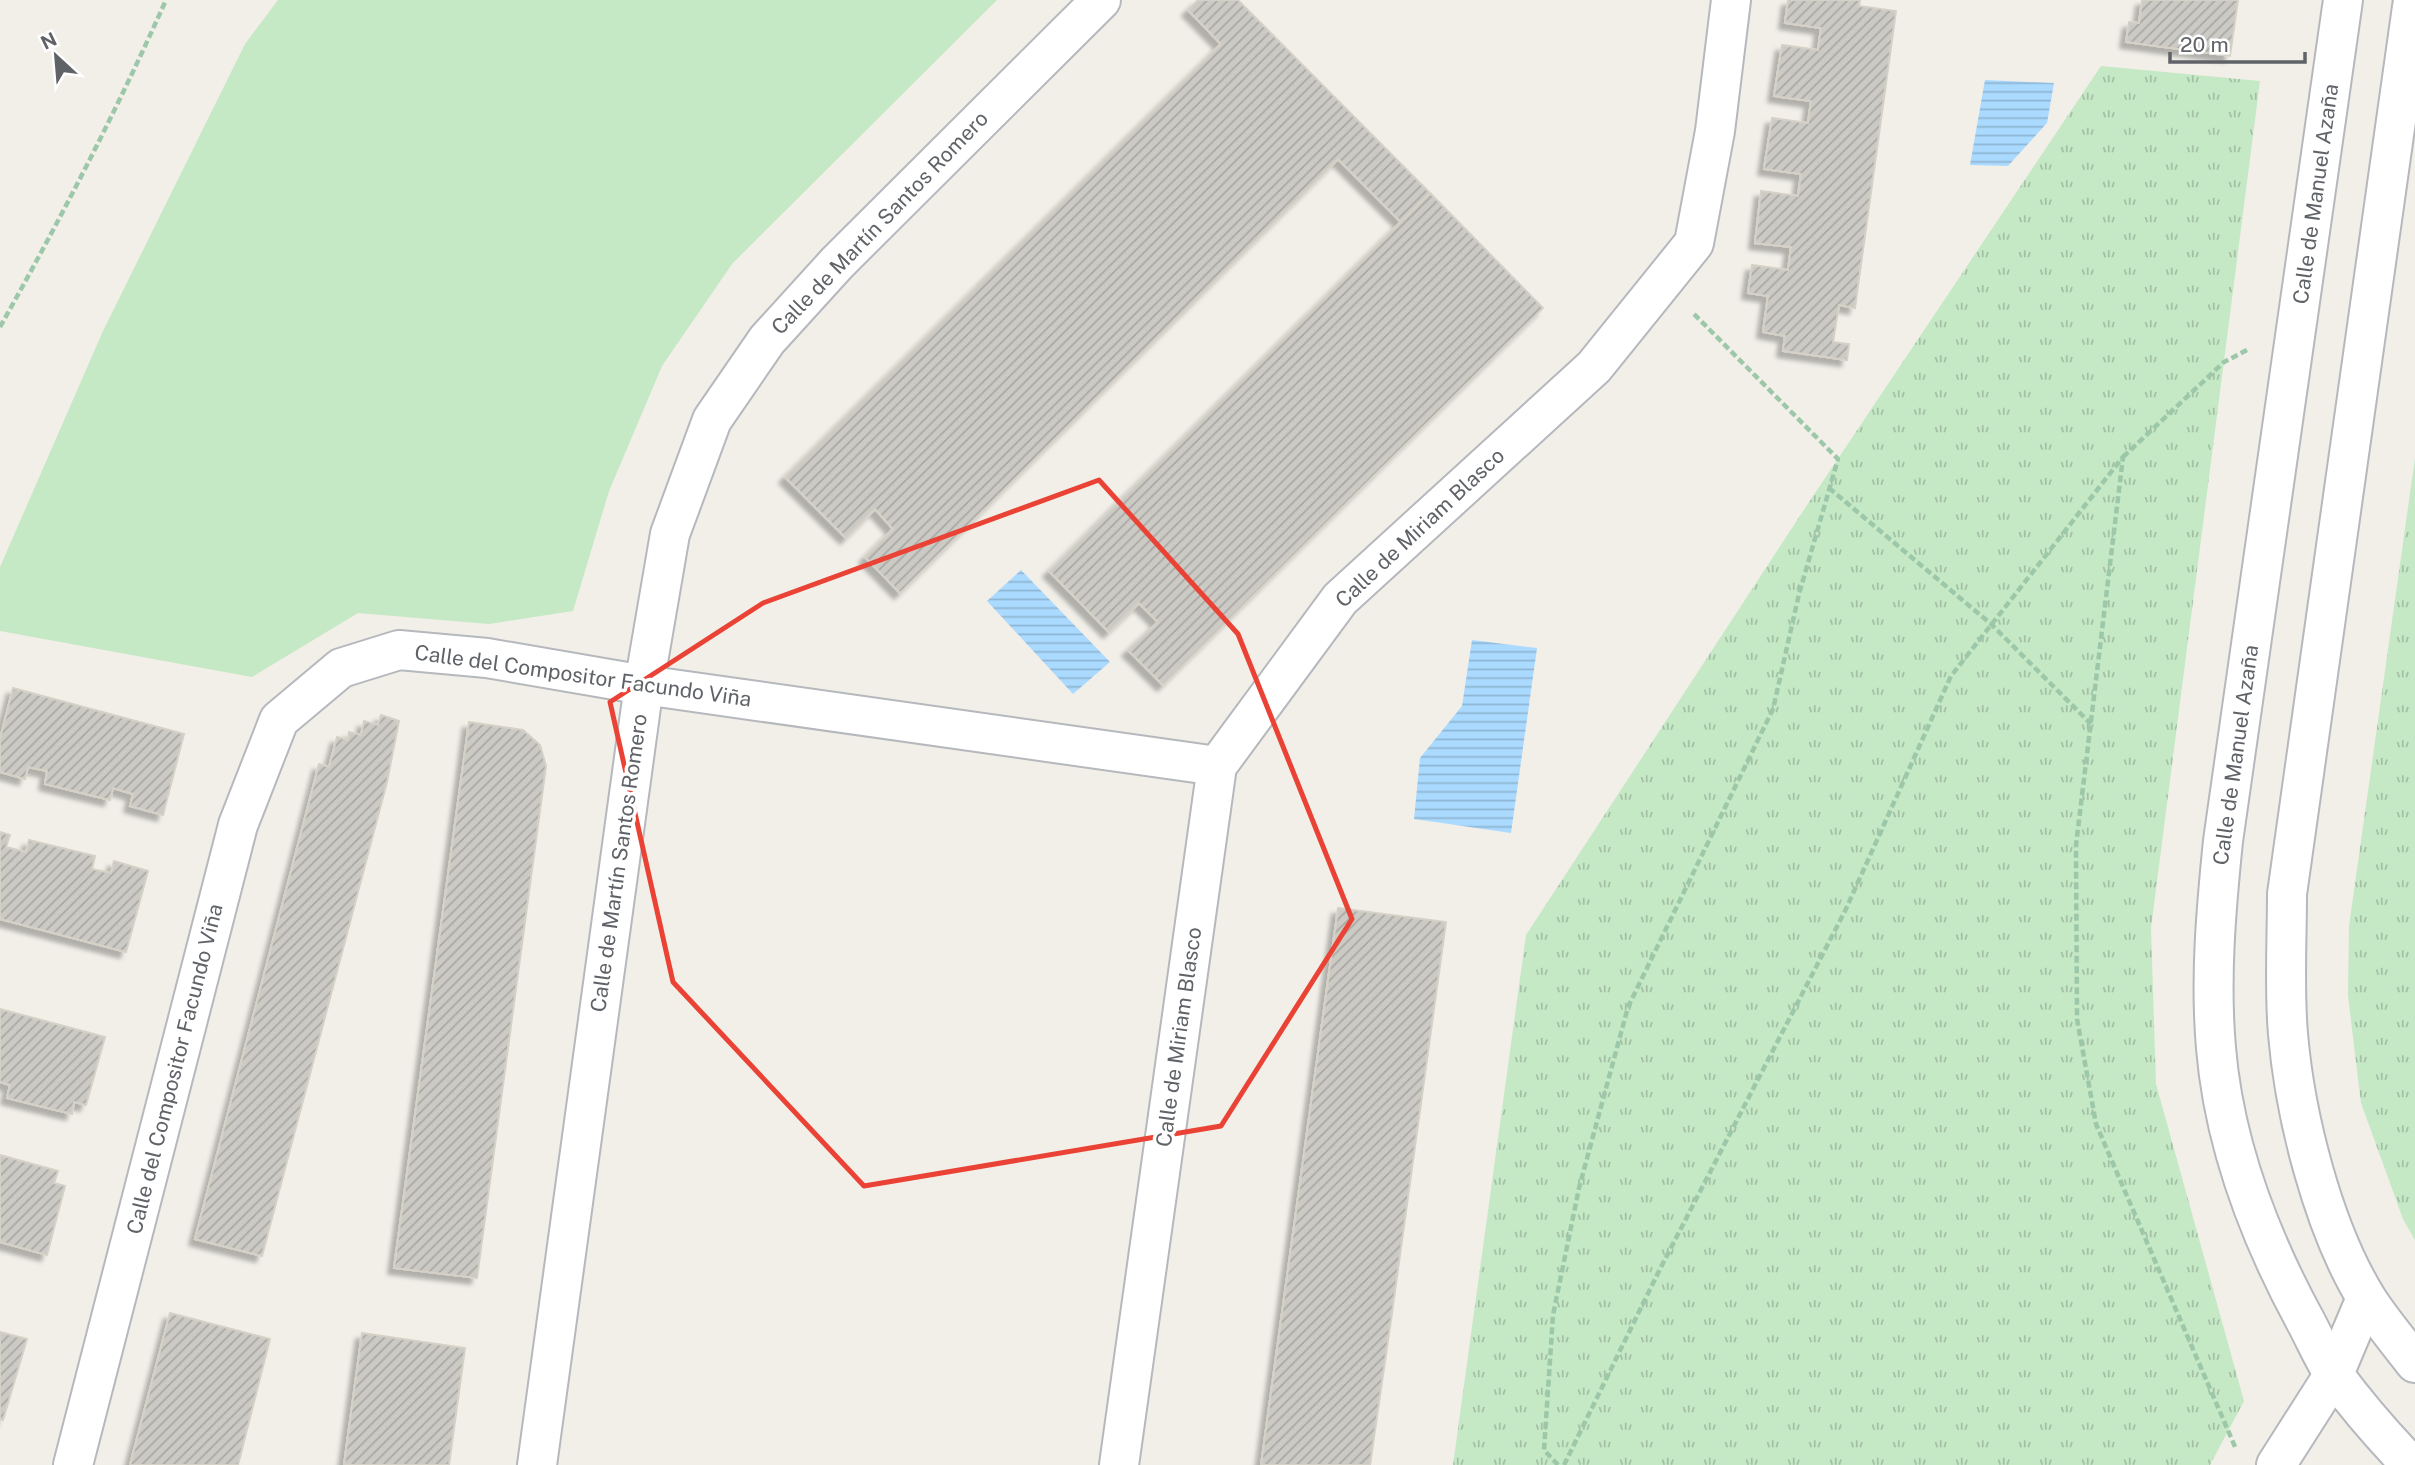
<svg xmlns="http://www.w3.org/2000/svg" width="2415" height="1465" viewBox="0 0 2415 1465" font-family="'Public Sans',sans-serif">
  <defs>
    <pattern id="park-tufts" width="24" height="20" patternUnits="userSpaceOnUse" patternTransform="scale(1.75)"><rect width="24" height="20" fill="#c5e8c5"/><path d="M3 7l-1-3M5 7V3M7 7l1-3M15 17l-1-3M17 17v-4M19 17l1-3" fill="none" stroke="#a3c0a4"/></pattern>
    <pattern id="water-rules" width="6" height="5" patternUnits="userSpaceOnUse" patternTransform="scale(1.75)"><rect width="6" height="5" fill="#aadaff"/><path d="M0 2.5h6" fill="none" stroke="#8eb4d2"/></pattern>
    <pattern id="building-hatch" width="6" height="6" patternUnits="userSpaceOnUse" patternTransform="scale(1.75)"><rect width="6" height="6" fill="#cccac5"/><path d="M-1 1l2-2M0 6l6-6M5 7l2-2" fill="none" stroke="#a9a8a4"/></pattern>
    <filter id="shadow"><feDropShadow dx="-6" dy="6" stdDeviation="2" flood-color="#0004"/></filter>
  </defs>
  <rect width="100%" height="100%" fill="#f1efe8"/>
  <!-- grass -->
  <polygon fill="#c5e8c5" points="278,0 997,0 732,264 662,366 609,491 573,611 489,624 358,613 252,677 0,631 0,567 103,331 245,44"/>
  <!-- park -->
  <g fill="url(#park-tufts)">
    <polygon points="2101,66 2260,81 2151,928 2156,1084 2244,1401 2210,1465 1453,1465 1526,935 1809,502"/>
    <polygon points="2415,458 2415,1240 2403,1219 2361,1103 2348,996 2349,926"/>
  </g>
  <!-- water -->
  <g fill="url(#water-rules)">
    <polygon points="1985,80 2054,83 2047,123 2008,166 1970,165"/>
    <polygon points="1021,570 1110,662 1073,694 987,601"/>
    <polygon points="1472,640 1537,648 1511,833 1414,819 1420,758 1462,706"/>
  </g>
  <!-- building -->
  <g fill="url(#building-hatch)" stroke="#d6d1c6" stroke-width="2" filter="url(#shadow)">
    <polygon points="1198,0 1238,0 1430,193 1401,222 1338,159 900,593 865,557 893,529 875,509 846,538 785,477 1221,44 1188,10"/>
    <polygon points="1788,0 1860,0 1859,6 1896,11 1855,308 1839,305 1833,342 1849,344 1847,360 1783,351 1785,336 1763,332 1768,296 1748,293 1752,265 1788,270 1791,247 1755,243 1761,191 1798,196 1801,174 1764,169 1772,118 1808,123 1811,101 1774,96 1782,45 1818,50 1821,28 1785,23"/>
    <polygon points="2142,0 2238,0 2230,56 2126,42 2129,22 2139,23"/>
    <polygon points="1430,193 1543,308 1163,685 1128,650 1158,622 1139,603 1109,632 1049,571"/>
    <polygon points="13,688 184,734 163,815 130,806 133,794 113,788 110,800 45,784 47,771 28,767 25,779 0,772 0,739"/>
    <polygon points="381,715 399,721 387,782 262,1256 195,1239 319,764 329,767 337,737 348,740 349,732 361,735 364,721 378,725"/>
    <polygon points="469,722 523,730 540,745 546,766 477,1278 394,1268"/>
    <polygon points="0,832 10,835 6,847 26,852 29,840 95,856 92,869 111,873 114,861 148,871 126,952 0,919"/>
    <polygon points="1338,908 1446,922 1392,1313 1370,1465 1261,1465"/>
    <polygon points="0,1009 105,1037 86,1105 74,1102 72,1114 7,1098 10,1085 0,1082"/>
    <polygon points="0,1155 58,1171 54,1183 65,1186 47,1255 0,1242"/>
    <polygon points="170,1313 270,1339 238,1465 130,1465"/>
    <polygon points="0,1332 27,1339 3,1420 0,1419"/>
    <polygon points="362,1333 465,1348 449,1465 344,1465"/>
  </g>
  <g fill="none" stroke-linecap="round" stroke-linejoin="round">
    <!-- minor casing -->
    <g stroke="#b5b8bc" stroke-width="42">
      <g id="minor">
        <path d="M 2343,0 L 2223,841 C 2216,910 2210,979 2216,1048 C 2224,1145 2261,1240 2307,1324 C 2316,1341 2324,1360 2335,1376 C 2358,1407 2384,1437 2411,1465"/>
        <path d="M 2413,0 L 2287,894 C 2287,940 2284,988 2288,1034 C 2295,1116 2323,1228 2367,1299 C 2381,1321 2399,1342 2415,1363"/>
        <polyline points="73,1465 238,825 279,720 341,668 399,650 487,658 644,685 1217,766"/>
        <polyline points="537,1465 644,685 670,534 712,420 767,340 837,263 1101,0"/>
        <polyline points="1119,1465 1217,766 1340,599 1594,367 1694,243 1715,131 1731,0"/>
        <polyline points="2276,1465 2334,1374 2366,1298"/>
      </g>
    </g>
    <!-- path -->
    <g stroke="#9cc7a9" stroke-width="4.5" stroke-dasharray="7 3.5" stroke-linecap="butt">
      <path d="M 0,327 C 60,220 116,112 166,0"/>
      <polyline points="2123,457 2224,362 2249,349"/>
      <polyline points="1829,488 1991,624 2091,724"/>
      <polyline points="1558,1465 1544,1450 1553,1315 1579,1188 1628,1007 1773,709 1799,594 1838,459 1693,313"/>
      <polyline points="1564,1465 1660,1269 1845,911 1951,676 2123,457 2076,845 2077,1019 2096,1124 2236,1449"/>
    </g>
    <!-- minor -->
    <use href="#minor" stroke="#fff" stroke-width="38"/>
  </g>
  <!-- marked area -->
  <path fill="none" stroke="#ea4335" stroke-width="5" stroke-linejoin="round" d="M 1099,480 L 1238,634 L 1352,919 L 1221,1126 L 864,1186 L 673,982 L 610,702 L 763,603 Z"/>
  <g text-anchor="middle" stroke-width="7" stroke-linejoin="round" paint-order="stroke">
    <!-- street labels -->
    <g font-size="21" fill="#5f6368" stroke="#fff">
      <text transform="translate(2316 194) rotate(-82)" y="7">Calle de Manuel Azaña</text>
      <text transform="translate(880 223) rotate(-46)" y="7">Calle de Martín Santos Romero</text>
      <text transform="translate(1420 528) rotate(-43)" y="7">Calle de Miriam Blasco</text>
      <text transform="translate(583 676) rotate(8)" y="7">Calle del Compositor Facundo Viña</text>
      <text transform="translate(2236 755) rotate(-82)" y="7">Calle de Manuel Azaña</text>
      <text transform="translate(619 863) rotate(-82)" y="7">Calle de Martín Santos Romero</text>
      <text transform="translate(1179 1037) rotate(-82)" y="7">Calle de Miriam Blasco</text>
      <text transform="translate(175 1069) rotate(-76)" y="7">Calle del Compositor Facundo Viña</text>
    </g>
  </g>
  <!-- north arrow -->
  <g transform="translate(56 56) rotate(334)" stroke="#ffffff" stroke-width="5" paint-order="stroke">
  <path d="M0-5L12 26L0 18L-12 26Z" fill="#5f6368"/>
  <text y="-10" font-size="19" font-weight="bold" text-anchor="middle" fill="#5f6368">N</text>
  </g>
  <!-- scale -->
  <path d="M2170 52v10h135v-10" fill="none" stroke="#5f6368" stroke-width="3.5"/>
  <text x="2180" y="52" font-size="21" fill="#5f6368" stroke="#ffffff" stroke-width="5" paint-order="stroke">20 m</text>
</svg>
